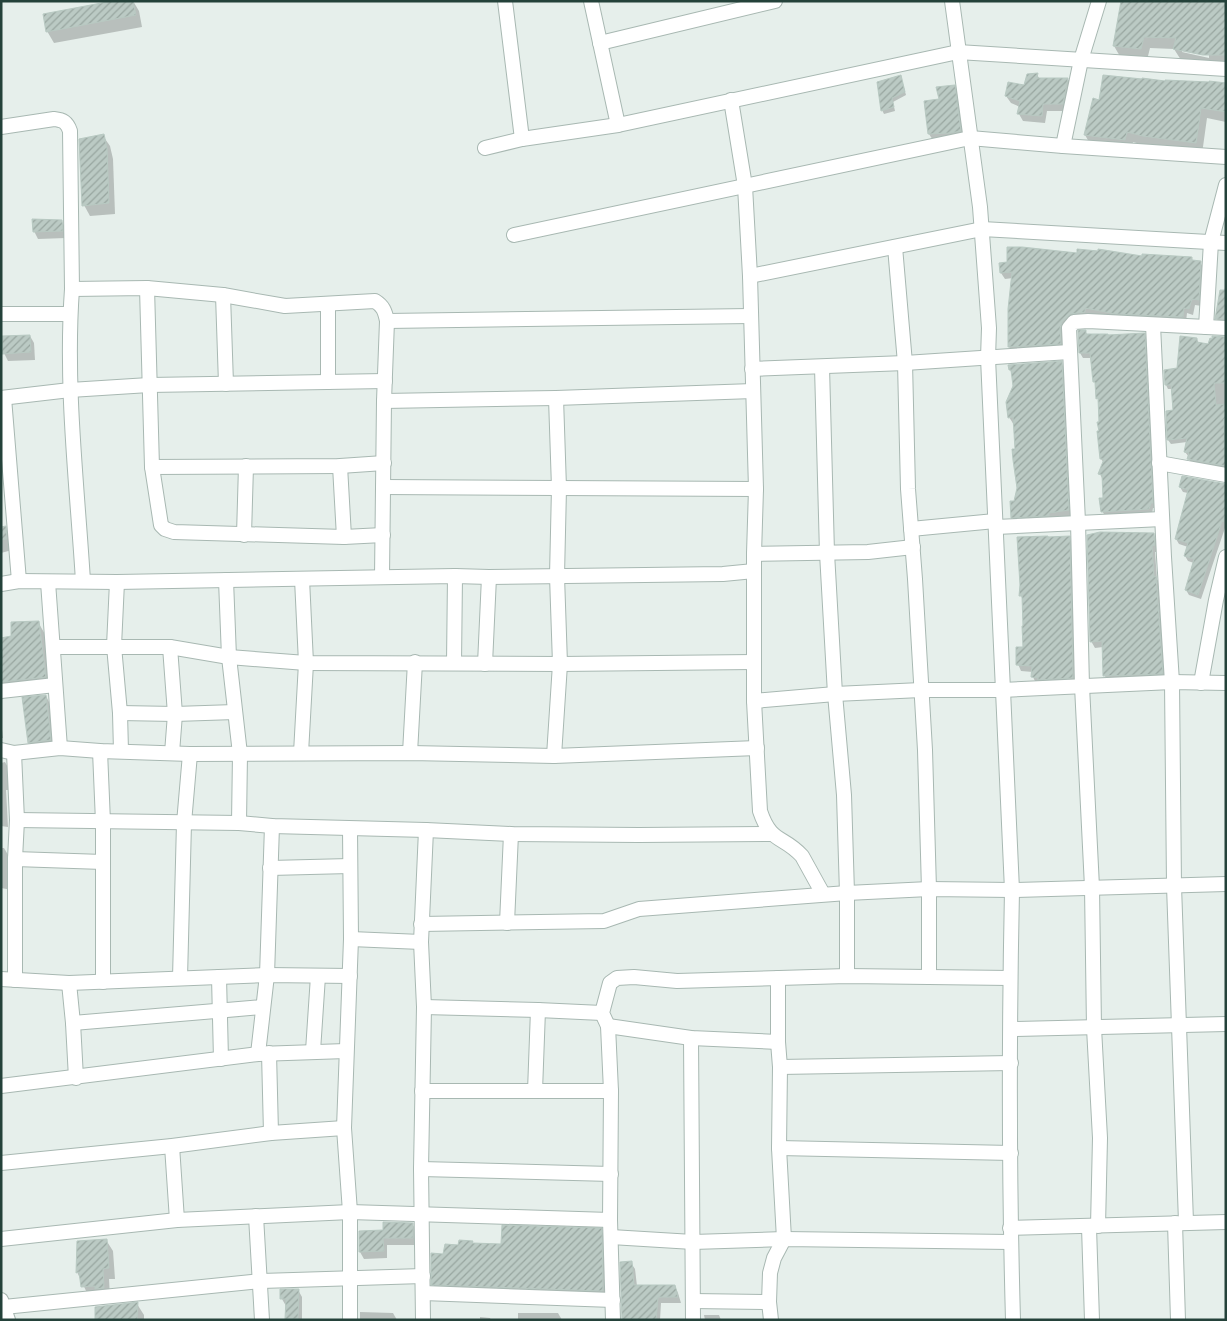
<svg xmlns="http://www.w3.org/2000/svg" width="1227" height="1321" viewBox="0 0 1227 1321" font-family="'Space Grotesk',sans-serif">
  <defs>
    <pattern id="building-hatch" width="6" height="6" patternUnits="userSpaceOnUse" patternTransform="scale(1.25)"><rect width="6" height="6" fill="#bbcac4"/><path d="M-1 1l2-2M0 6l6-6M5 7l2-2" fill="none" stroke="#98a6a0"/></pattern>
  </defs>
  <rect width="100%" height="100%" fill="#e6efeb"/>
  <!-- shadow -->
  <g fill="#0003" fill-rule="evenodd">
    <polygon points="119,1 133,1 139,11 142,27 54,43 47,31"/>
    <path d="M 1226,1 L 1226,66 L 1181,60 L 1174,49 L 1150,48 L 1147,60 L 1121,58 L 1114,46 ZM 1182,49 L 1209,55 L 1209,58 L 1182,52 Z"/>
    <polygon points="1037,75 1040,79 1068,79 1072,86 1067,111 1047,111 1045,123 1023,121 1019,114 1020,107 1011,103 1006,96 1025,87"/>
    <polygon points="901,77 906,95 893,102 895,111 884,114 882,110"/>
    <polygon points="1166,83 1226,84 1226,122 1207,118 1202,154 1150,147 1133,142 1131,151 1092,147 1085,135 1094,100 1100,101"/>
    <polygon points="954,86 961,98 967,143 936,145 929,134 940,100"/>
    <polygon points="103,136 110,146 113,159 115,214 90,216 84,205"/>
    <polygon points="62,222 66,229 66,238 38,239 34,231"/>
    <polygon points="1078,254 1191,258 1193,261 1200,262 1204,269 1202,306 1195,305 1193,315 1187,313 1186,322 1074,320 1064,350 1013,353 1009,347 1010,309 1013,278 1005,279 1001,273 1000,264"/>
    <polygon points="1226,284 1226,324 1220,324 1217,319"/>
    <polygon points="1085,331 1088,336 1108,337 1144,334 1147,340 1155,508 1153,508 1152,514 1106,517 1102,511 1104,499 1103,480 1100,474 1104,463 1101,459 1099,432 1100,432 1101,423 1099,401 1097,385 1095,381 1092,358 1083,358 1080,353"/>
    <polygon points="30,336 34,343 35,360 8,361 4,353"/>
    <polygon points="1197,339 1199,344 1209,345 1226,341 1226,468 1191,463 1189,459 1189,457 1185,452 1187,442 1171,444 1168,440 1167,412 1174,412 1172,389 1168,389 1166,385 1178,370"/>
    <polygon points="1061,363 1065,370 1072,517 1016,524 1012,517 1018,488 1014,425 1009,417 1014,386 1013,375 1010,370"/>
    <polygon points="1226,486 1226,525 1201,599 1189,595 1186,590 1194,563 1188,561 1185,556 1188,547 1179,544 1176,539 1188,493 1183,492 1180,487"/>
    <polygon points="1,528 5,528 12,539 12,550 1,553"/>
    <polygon points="1153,534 1157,541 1158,552 1155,552 1157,579 1160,584 1166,680 1108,683 1105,676 1103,647 1095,648 1091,641"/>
    <polygon points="1069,537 1072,543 1076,684 1036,683 1033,677 1033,672 1021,671 1018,664 1024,649 1023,601 1021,595"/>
    <polygon points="38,622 46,636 53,691 8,696 1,700 1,639 12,637"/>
    <polygon points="46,696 52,708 57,752 36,754 29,742"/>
    <polygon points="1,721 3,738 1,738"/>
    <polygon points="5,762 11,773 12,790 6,790 8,827 1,826 1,763"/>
    <polygon points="1,848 4,848 11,860 12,890 1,888"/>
    <polygon points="412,1224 417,1231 417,1245 387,1245 387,1258 364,1259 360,1252 384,1231"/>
    <polygon points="601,1230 609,1245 611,1306 441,1299 433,1284 444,1255 460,1246 472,1242 473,1244 502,1245"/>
    <polygon points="106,1240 113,1251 115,1279 109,1279 110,1298 89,1297 77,1272"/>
    <polygon points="631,1263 635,1269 637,1286 675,1286 678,1293 681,1303 661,1303 660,1320 623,1320"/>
    <polygon points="298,1290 302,1297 302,1320 287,1320 286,1306 282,1299"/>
    <polygon points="137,1304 144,1315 144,1320 96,1320"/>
    <polygon points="360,1312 393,1313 397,1320 360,1320"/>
    <polygon points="518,1313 558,1313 562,1320 518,1320"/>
    <polygon points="704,1315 719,1315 721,1320 705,1320"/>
    <polygon points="480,1317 490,1318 491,1320 480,1320"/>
  </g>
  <!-- building -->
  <g fill="url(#building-hatch)" stroke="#b8c9c2">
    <polygon points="112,1 133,1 136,15 46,32 43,14"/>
    <polygon points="1121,1 1226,1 1226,55 1203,55 1173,49 1176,38 1144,37 1141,49 1113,46"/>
    <polygon points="1038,73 1037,78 1068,78 1063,104 1043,104 1042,116 1017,114 1020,101 1005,96 1008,82 1024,85 1027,74"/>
    <polygon points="901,75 905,92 892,98 894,107 881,111 877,82"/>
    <polygon points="1103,75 1142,79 1142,78 1165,81 1165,80 1209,82 1209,81 1226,83 1226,112 1201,108 1196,143 1143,136 1127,132 1125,140 1084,135 1093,98 1099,100"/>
    <polygon points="955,85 961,131 950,133 928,134 924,101 939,99 936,87"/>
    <polygon points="104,134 107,148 109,203 82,206 79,139"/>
    <polygon points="32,219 62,220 63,231 33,232"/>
    <polygon points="1007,247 1022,247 1077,253 1077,249 1098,251 1098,249 1142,256 1142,254 1192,257 1192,260 1201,261 1199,300 1192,299 1189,309 1184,308 1183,317 1116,314 1085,308 1085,312 1070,314 1062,322 1060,328 1061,344 1008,347 1008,309 1012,272 1000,273 999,263 1007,262"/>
    <polygon points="1220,290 1226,290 1226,319 1215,319"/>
    <polygon points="1078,330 1086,330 1086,334 1108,334 1108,335 1145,333 1153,503 1151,503 1149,509 1101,512 1099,498 1103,498 1102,475 1098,474 1104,459 1100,459 1097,431 1099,431 1097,422 1099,422 1098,398 1096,399 1095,382 1093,382 1090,353 1079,353"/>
    <polygon points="30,335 31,352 2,354 2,336"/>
    <polygon points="1180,336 1197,338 1197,342 1208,344 1210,338 1212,339 1212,336 1226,337 1225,383 1214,383 1216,405 1226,404 1226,419 1224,419 1226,466 1187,459 1189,453 1184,452 1187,438 1167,440 1166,411 1173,410 1171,385 1165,385 1164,370 1177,368"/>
    <polygon points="1062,361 1069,510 1049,513 1049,516 1011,518 1010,501 1014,501 1017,488 1013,460 1012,449 1015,449 1013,417 1008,418 1006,402 1013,386 1011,370 1009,370 1008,365"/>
    <polygon points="1182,476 1226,484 1226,514 1223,522 1222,521 1198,595 1185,590 1194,559 1184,556 1188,543 1175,539 1188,490 1179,487"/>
    <polygon points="6,526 7,539 1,540 1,527"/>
    <polygon points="1100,532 1154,533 1155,545 1152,546 1154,577 1156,576 1163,674 1103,676 1102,641 1090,642 1087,535"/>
    <polygon points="1048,536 1048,537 1070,536 1073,678 1038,680 1038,678 1031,677 1032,666 1016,665 1016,647 1023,647 1022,626 1023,626 1022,596 1019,596 1020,585 1017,537"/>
    <polygon points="39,621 46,677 1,682 1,638 11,636 11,622"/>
    <polygon points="46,695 51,740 28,743 22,697"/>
    <polygon points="383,1222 413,1223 413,1238 383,1238 384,1251 359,1252 359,1231 383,1230"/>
    <polygon points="502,1225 602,1228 603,1291 431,1285 431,1253 443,1254 445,1244 458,1245 459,1240 473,1241 472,1243 501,1244"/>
    <polygon points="107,1239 109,1268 103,1269 104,1288 95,1289 95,1286 81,1287 79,1272 76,1273 77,1241"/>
    <polygon points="632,1261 634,1285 675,1285 678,1297 658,1297 656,1320 622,1320 620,1262"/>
    <polygon points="280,1289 299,1289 298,1319 285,1319 286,1299 280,1299"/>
    <polygon points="138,1302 137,1320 95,1320 95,1307"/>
  </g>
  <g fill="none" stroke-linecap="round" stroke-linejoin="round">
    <!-- street casing -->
    <g stroke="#a8b8b2" stroke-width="16">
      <g id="street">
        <polyline points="505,1 522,139"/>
        <polyline points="591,1 618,125"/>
        <path d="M 952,1 L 980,207 L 989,328 L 988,358 L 1012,890 C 1009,1033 1009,1177 1013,1320"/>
        <polyline points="600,43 775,1"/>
        <path d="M 731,100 L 745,186 L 750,276 L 756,489 L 754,554 L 754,701 L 760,811 C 771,844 783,835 802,856 L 823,894"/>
        <path d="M 1,127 L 54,119 C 63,120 67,122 70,131 L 72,289 C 65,386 77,484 83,581"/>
        <polyline points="1063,146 1081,60 1099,1"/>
        <polyline points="485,148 522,139 618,125 958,52 1226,69"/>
        <polyline points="514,235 970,138 1063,146 1226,157"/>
        <polyline points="895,247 905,363 908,489 915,579 925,750 929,889 929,976"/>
        <polyline points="750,276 982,229 1226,243"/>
        <polyline points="147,288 152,467 161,525 165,529 174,532 344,537 383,535"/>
        <path d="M 72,289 L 147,288 L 223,295 L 285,306 L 375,301 C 383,306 385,311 387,321 L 384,401 L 382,577"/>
        <polyline points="223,295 226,384"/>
        <polyline points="328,304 328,382"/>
        <polyline points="1,314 70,314"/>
        <polyline points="387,321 751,316"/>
        <polyline points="1153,325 1164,557 1172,682 1174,886 1186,1222"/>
        <polyline points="1206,327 1211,242 1226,185"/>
        <polyline points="822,367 827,553 835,694 844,795 847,893 847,976"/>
        <polyline points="752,369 905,363 1069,352"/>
        <polyline points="1,398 70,390 149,385 385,381"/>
        <polyline points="4,398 19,581"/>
        <polyline points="384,401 556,398 753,391"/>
        <polyline points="1159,463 1226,475"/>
        <polyline points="340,466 344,537"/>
        <polyline points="152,467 340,466 384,463"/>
        <polyline points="383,487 756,489"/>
        <polyline points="996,527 1162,519"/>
        <polyline points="911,529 995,521"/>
        <polyline points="244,535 246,466"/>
        <polyline points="754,554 868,552 913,547"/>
        <polyline points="226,580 229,657 240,754 239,823"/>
        <polyline points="48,582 60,748"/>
        <polyline points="117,582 114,646 120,713 121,751"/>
        <polyline points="1,584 19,581 117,582 455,576 489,577 723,574 754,571"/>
        <polyline points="53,647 170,647 229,657 306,663 560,664 754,662"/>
        <polyline points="170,647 175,714 172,753"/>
        <polyline points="454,663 455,576"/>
        <polyline points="485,664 489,577"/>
        <polyline points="1201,683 1216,600 1226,557"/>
        <polyline points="1,691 55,685"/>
        <polyline points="754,701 835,694 921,690 1002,690 1172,682 1226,683"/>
        <polyline points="120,713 175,714 235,712"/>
        <polyline points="1,750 14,753 60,748 100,751 190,754 410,753 554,756 757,748"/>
        <polyline points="100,751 103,822 103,982"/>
        <polyline points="14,753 17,820 15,859 15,980"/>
        <polyline points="301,753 306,663 302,579"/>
        <polyline points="410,753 415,662"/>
        <polyline points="554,756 560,664 557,576 559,488 556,398"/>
        <polyline points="17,820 239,823 272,826 426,830 511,834 639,835 771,834"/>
        <polyline points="15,859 103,862"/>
        <polyline points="270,868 350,866"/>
        <polyline points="507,923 511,834"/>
        <polyline points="421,924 604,921 639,909 847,893 929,889 1012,890 1226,884"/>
        <polyline points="351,939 421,942"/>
        <polyline points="219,977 221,1059"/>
        <polyline points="180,978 184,823 190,754"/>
        <polyline points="1,979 69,983 267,975 350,976"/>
        <polyline points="69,983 73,1023 76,1078"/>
        <polyline points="424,1007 538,1010 602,1013"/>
        <polyline points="73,1023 263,1007"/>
        <polyline points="608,1026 691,1038 778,1042"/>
        <polyline points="1011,1029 1226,1024"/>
        <polyline points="691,1038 693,1320"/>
        <polyline points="313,1051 318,976"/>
        <polyline points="269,1053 271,1133"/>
        <polyline points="258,1054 267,975 272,826"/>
        <polyline points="780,1067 1011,1063"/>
        <polyline points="1,1086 258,1054 346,1051"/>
        <polyline points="422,1091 611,1091"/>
        <polyline points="535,1091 538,1010"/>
        <polyline points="172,1146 177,1220"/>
        <polyline points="779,1148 1011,1153"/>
        <polyline points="1,1163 172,1146 271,1133 344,1128"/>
        <polyline points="421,1169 611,1174"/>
        <polyline points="256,1216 262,1320"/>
        <polyline points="1175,1223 1178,1320"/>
        <polyline points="1098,1226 1100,1138 1094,1028 1092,887 1082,686 1078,522 1069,328 1074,322 1088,321 1226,328"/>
        <polyline points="1089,1227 1092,1320"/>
        <polyline points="1010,1228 1226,1222"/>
        <polyline points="611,1237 693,1242 784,1239 1010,1242"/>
        <polyline points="1,1239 177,1220 350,1212 610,1220"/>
        <polyline points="423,1293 613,1300"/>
        <polyline points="1,1300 8,1320"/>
        <polyline points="693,1301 769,1302"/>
        <polyline points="4,1307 261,1281 423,1276"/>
        <polyline points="350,1320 350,1212 344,1128 351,939 350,829"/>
        <polyline points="423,1320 421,1169 424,1007 421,942 426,830"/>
        <polyline points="613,1320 610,1220 611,1091 608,1026 602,1013 610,983 617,978 634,977 677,981 847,976 1010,978"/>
        <polyline points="771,1320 769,1302 770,1273 774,1258 784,1239 779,1148 780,1067 778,1042 778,978"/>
      </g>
    </g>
    <!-- street -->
    <use href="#street" stroke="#fff" stroke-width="14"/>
  </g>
  <!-- border -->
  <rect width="1227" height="1321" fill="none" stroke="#24423a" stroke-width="5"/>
</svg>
